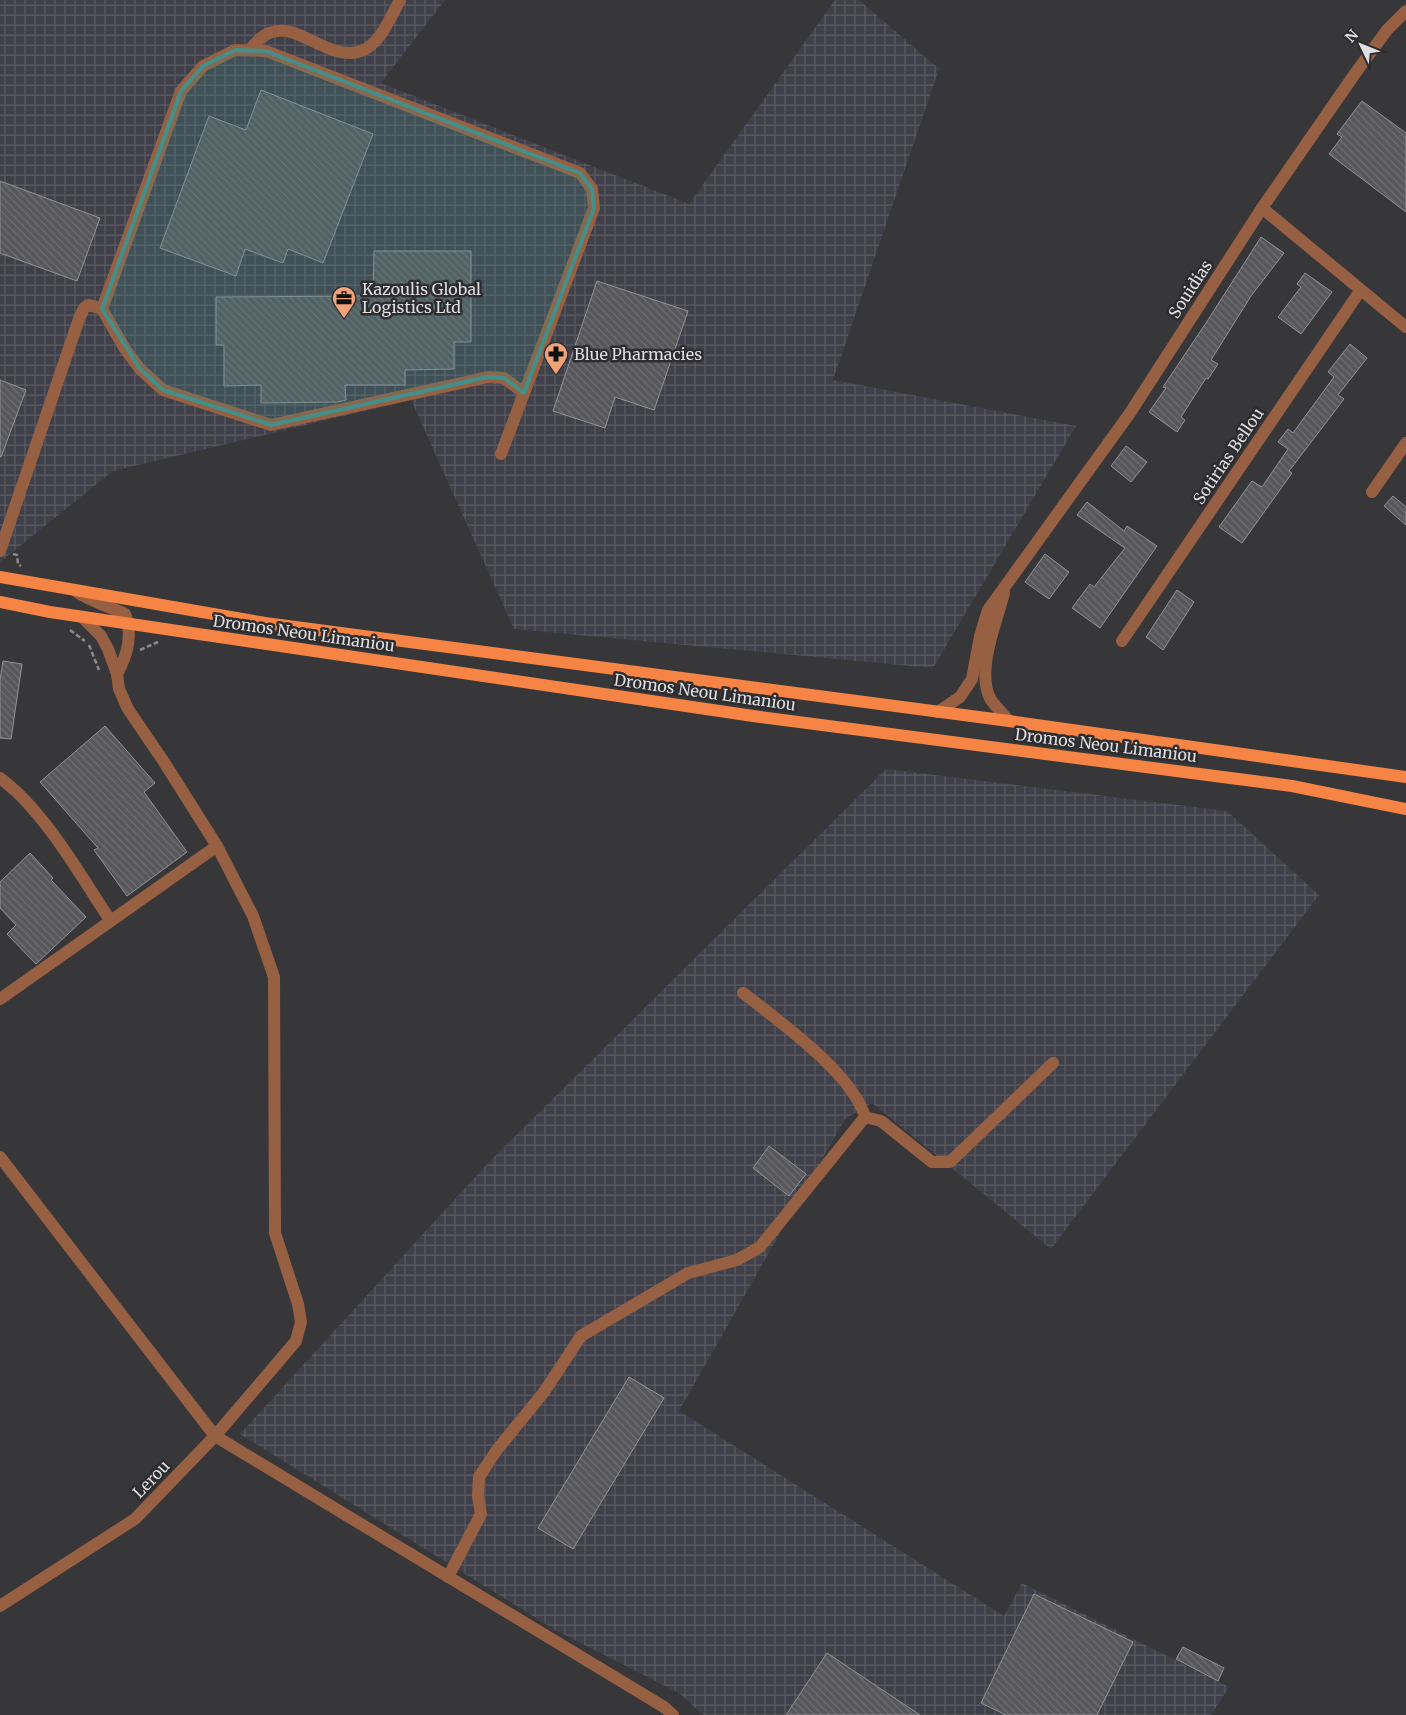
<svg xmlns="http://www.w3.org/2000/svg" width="1406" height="1715" viewBox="0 0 1406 1715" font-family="Merriweather,serif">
  <defs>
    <pattern id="industrial-grid" width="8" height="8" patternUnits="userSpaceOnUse" patternTransform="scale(1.25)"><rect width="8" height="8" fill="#40404a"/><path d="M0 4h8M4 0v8" fill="none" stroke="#5b5b64"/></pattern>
    <pattern id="building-back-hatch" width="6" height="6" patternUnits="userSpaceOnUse" patternTransform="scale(1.25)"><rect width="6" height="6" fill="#57575b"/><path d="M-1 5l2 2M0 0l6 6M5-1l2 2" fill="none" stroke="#6f6f72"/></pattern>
  </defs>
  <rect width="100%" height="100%" fill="#37373a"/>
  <!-- industrial -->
  <g fill="url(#industrial-grid)">
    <polygon points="0,0 445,0 381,83 689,204 835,0 859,0 939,69 833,380 1076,426 933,668 514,629 411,400 113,471 0,562"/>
    <polygon points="886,769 1227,811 1319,895 1051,1249 872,1103 845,1119 679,1411 1004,1616 1022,1583 1229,1687 1211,1715 703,1715 679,1693 555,1630 240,1434 488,1163"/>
  </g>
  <!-- building -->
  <g fill="url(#building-back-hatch)" stroke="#929397">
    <polygon points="261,90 373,134 323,263 288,249 283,263 245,249 236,276 160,248 209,116 246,130"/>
    <polygon points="1362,101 1406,133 1406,212 1329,154 1342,137 1337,134"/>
    <polygon points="0,181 100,218 77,281 0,253"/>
    <polygon points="1261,237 1284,253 1251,296 1211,360 1218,364 1208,379 1206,378 1181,417 1185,420 1177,432 1149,412 1166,388 1163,387 1206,323"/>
    <polygon points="374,251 471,251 471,342 454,342 454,369 405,370 405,385 345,385 346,400 338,402 261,403 261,385 224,386 224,345 216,345 216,297 373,296"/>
    <polygon points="1305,273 1332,292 1301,334 1278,317 1301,287 1297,284"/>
    <polygon points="597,281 688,311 654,410 615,397 605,428 553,411"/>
    <polygon points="1350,344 1367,358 1338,395 1344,399 1289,471 1292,473 1242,543 1219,527 1252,481 1262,487 1288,449 1278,442 1288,429 1293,433 1334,377 1328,372"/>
    <polygon points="0,380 26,390 1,457 0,457"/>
    <polygon points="1126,446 1147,462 1131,482 1111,466"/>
    <polygon points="1393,496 1406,507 1406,525 1384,506"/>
    <polygon points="1087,502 1124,531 1127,526 1157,546 1100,628 1072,608 1090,584 1094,587 1125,548 1077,515"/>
    <polygon points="1045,554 1069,572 1049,599 1025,582"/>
    <polygon points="1177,590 1194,602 1163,650 1146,637"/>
    <polygon points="3,661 22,664 11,739 0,738 0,680"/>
    <polygon points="105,726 155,783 144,792 187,852 127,896 94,850 98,848 40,782"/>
    <polygon points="30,853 53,878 51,880 86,917 36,964 7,934 16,925 0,908 0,882"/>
    <polygon points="769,1146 806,1174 789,1196 753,1168"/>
    <polygon points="629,1377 664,1398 573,1549 538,1528"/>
    <polygon points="1034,1594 1133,1642 1097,1715 1006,1715 981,1703"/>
    <polygon points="1183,1647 1224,1668 1218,1681 1176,1659"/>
    <polygon points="827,1653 920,1715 786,1715"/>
  </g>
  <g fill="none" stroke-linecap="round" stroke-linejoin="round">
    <!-- path -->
    <g stroke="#8b8b8d" stroke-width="2.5" stroke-dasharray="5 2.5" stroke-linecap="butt">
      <polyline points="13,554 17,555 18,564 21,566"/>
      <polyline points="70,630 85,641"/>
      <polyline points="89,645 99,670"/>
      <polyline points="140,650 158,642"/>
    </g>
    <!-- minor -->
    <g stroke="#986043" stroke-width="12">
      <path d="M 250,50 C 285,0 322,65 361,51 C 380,45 391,16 400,0"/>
      <polyline points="1262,208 1406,327"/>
      <polyline points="102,309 181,91 203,66 235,50 266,51 580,173 592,189 594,208 501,454"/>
      <polyline points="1372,492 1406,443"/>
      <polyline points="0,551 79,319 84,308 89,305 102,309 125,349 140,369 163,390 271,425 488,377 504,378 524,393"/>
      <path d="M 77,592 C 92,602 108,606 125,614 C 133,634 127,656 117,674"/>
      <path d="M 1004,593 C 997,621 975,672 991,700 C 996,707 1003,714 1009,721"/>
      <polyline points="1122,641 1360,291"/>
      <polyline points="938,712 960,697 972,679 980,636 988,610 1130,413 1262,208 1354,75 1387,30 1406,11"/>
      <path d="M 0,778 C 44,810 80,875 110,920"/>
      <path d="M 743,993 C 779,1021 853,1074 865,1117"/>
      <polyline points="0,999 217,846"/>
      <polyline points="865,1117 881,1121 932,1162 950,1162 1053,1063"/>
      <polyline points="0,1157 215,1436 664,1707 673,1715"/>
      <polyline points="448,1577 481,1514 478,1496 479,1477 496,1451 544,1392 581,1336 688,1273 737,1260 760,1247 865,1117"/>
      <polyline points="0,1606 135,1519 215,1436 296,1341 301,1322 298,1304 275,1233 274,977 253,916 217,846 164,762 128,709 119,689 117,674 108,649 101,636 82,617"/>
    </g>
    <!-- major -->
    <g stroke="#f68444" stroke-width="12">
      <polyline points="0,577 265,623 1009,721 1406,777"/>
      <polyline points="0,602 50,612 760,717 1292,786 1406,809"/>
    </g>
  </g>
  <!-- marked area -->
  <path fill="#43908b" fill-opacity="0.2" stroke="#43908b" stroke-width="4" stroke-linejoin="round" d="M 235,50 L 266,51 L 580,173 L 592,189 L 594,208 L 524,393 L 504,378 L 488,377 L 271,425 L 163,390 L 140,369 L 102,309 L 181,91 L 203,66 Z"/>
  <!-- icons -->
  <defs>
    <g id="office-pin" transform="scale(1.25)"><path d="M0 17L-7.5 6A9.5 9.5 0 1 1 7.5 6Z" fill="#f0a27a" stroke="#2d2d30"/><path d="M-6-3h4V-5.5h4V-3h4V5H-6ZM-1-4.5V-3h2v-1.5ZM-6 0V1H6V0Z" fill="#111"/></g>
    <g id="pharmacy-pin" transform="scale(1.25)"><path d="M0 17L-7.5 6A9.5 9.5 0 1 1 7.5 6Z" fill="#f0a27a" stroke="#2d2d30"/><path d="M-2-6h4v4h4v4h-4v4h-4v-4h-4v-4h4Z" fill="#111"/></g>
  </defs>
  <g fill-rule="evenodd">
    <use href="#office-pin" x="344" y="298"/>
    <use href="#pharmacy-pin" x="556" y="354"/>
  </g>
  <g text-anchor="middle" stroke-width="5" stroke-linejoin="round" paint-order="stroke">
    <!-- poi labels -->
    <g font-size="16" fill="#dfdfe1" stroke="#2d2d30" text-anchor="start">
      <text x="362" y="295">Kazoulis Global<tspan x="362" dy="18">Logistics Ltd</tspan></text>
      <text x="574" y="360">Blue Pharmacies</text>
    </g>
    <!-- street labels -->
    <g font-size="16" fill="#dfdfe1" stroke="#2d2d30">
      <text transform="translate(1190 289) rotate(-57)" y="6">Souidias</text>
      <text transform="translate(1228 456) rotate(-56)" y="6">Sotirias Bellou</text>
      <text transform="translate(304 633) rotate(8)" y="6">Dromos Neou Limaniou</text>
      <text transform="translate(705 692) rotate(8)" y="6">Dromos Neou Limaniou</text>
      <text transform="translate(1106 745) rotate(7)" y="6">Dromos Neou Limaniou</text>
      <text transform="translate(151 1479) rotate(-46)" y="6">Lerou</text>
    </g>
  </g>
  <!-- north arrow -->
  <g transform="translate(1361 45) rotate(313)" stroke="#2d2d30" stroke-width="4" paint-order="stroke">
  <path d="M0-4L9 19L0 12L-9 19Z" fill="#dfdfe1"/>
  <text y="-8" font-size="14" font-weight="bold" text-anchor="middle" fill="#dfdfe1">N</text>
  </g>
</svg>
